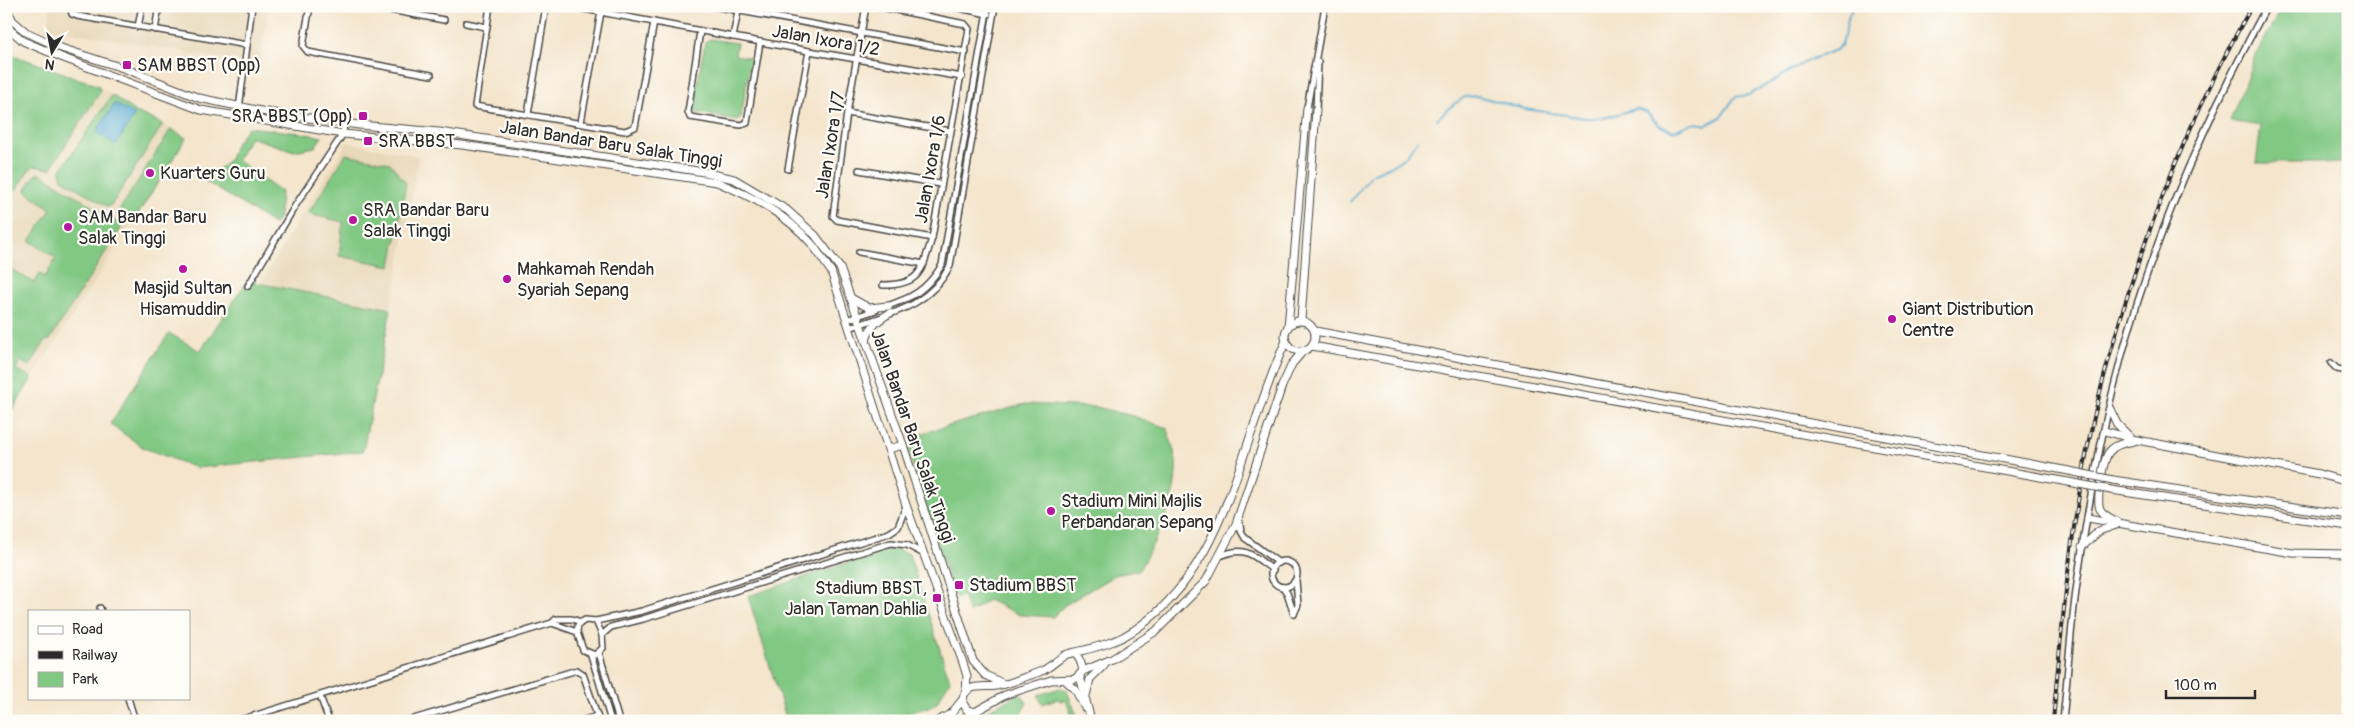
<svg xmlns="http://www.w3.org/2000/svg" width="2354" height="727" viewBox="0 0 2354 727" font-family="Pangolin,sans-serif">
  <rect width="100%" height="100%" fill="#fdfcf7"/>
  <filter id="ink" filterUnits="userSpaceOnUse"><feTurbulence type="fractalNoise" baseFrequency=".02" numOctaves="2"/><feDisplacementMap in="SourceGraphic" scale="10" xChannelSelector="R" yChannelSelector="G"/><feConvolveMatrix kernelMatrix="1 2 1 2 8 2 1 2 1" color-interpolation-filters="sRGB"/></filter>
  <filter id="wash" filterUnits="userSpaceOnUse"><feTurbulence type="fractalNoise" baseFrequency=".0096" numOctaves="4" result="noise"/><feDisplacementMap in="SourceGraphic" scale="20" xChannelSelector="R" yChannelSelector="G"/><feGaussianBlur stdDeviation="1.12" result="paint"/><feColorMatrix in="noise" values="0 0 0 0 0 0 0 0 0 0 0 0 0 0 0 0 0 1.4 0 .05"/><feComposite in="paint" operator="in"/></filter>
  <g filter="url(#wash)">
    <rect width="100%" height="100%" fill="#f4e5cc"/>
    <!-- built -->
    <g fill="#e8d9ba">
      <polygon points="51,6 269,6 260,65 48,28"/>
      <polygon points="8,53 99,86 134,111 163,124 186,138 13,409 6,405"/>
      <polygon points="347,142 419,156 391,309 259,284"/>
    </g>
    <!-- green -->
    <g fill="#81c883" stroke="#567a57">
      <polygon points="2283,6 2348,6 2348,163 2256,163 2261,126 2230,121 2255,56"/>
      <polygon points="710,39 737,43 735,55 751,58 741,117 737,120 697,113 693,109 705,42"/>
      <polygon points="8,53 99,86 100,92 50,169 34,166 28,171 6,205"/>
      <polygon points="112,95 134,111 163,124 112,204 108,207 62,179 60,171"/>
      <polygon points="248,127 301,133 322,137 315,147 294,151 250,137 237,160 281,192 279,219 274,224 205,181 230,159 235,145"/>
      <polygon points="171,129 186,138 133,222 121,214 120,209"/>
      <polygon points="346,154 390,163 406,183 391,266 339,256 343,222 308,214"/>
      <polygon points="36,174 41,174 120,224 121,228 49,341 46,340 30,366 20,361 16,369 32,378 13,409 6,405 6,326 13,315 6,311 6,266 34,283 40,274 45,277 56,258 30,241 51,209 27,192 26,189"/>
      <polygon points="247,281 391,309 363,451 196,468 144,448 110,424 169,333 200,351"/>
      <path d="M 1025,404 L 1096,407 L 1133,416 L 1167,428 C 1170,439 1175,451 1176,462 C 1178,501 1157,537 1139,570 L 1115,575 L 1065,605 L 1053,617 L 1020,615 L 988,600 L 969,613 L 963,595 L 956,599 L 954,589 L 949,580 L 908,450 L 914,448 L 910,437 Z"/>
      <polygon points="892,548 909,554 950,681 935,705 883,721 787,721 748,596"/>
      <polygon points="1060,688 1067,691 1079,721 1074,721 1066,700 1060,701 1058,699 1042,704 1038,695"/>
      <polygon points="1020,693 1027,703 1019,717 1007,721 968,721"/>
    </g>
    <!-- water -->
    <polygon fill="#50a6cd" stroke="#3e687c" points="115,103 135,115 116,145 96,132"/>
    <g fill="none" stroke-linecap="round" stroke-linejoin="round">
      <!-- stream -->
      <g stroke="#50a6cd" stroke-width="2">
        <path d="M 1437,119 L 1454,104 L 1465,97 L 1477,96 L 1525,109 L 1585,118 L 1604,118 L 1636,109 L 1646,112 L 1660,126 L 1674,131 C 1687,126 1691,121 1706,125 L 1721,117 L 1735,97 L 1749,95 L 1807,61 L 1836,50 L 1842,44 L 1849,15 L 1854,6"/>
        <polyline points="1350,202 1372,174 1393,165 1405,157 1418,140"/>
      </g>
    </g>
  </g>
  <g filter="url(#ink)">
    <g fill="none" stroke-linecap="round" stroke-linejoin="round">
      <!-- street casing -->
      <g stroke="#494743" stroke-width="8">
        <g id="street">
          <polyline points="70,6 72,14 77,16 247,45"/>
          <polyline points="310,6 303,46 308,52 431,75"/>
          <polyline points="368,6 444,20"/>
          <polyline points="490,6 475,106 625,131 635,127 654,22"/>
          <polyline points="568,6 809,51 962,77"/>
          <polyline points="713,6 966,52"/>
          <polyline points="866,6 847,113 833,216 837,220 932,238"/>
          <path d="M 876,6 L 965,24 L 969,29 L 932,238 C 922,270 921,285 883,285"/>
          <polyline points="949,6 988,14"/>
          <polyline points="466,23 486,27"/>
          <polyline points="138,27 142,6"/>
          <polyline points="155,30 159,6"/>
          <polyline points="700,31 688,112 690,117 741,125 747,123 760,42"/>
          <polyline points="733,37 739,6"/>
          <polyline points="1307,108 1325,6"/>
          <polyline points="1316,110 1318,62"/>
          <polyline points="847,113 950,131"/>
          <polyline points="528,114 546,6"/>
          <polyline points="238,117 252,6"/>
          <polyline points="581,122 601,12"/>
          <polyline points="788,169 809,51"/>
          <polyline points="859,170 940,184"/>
          <polyline points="859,252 924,264"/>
          <polyline points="248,286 295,206 343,134 344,123"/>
          <path d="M 884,307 C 912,298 926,291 942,265 L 988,6"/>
          <polyline points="846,320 876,310"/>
          <path d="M 849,328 C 891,313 928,308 950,266 L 995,6"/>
          <polyline points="2347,332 2348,332"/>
          <polyline points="2331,363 2337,369 2348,371"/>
          <polyline points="1239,518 1241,531 1245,538 1279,563"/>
          <path d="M 1220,556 C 1245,545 1253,555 1273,570"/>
          <circle cx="1284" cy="574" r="13"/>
          <polyline points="1283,587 1287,593 1294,614"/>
          <polyline points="100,608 101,611"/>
          <polyline points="1294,614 1298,605 1296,580"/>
          <polygon points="585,620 596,621 602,635 603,648 595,655 583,650 577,632 578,625"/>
          <polyline points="596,621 642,611 889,533 898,527 906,506"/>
          <polyline points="552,623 577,632"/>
          <polyline points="602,635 611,627 643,619 891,543 907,545 924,554"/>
          <polyline points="599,653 619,721"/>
          <polyline points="591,655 611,721"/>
          <polyline points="320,696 329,721"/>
          <polyline points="128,698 135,721"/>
          <polyline points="237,721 552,623 556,619 572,619 581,622"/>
          <polyline points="407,721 577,670 583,674 599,721"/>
          <polyline points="581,721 597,716"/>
          <path d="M 2063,721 C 2068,671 2071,620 2079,570 C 2089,498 2103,425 2122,355 C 2155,233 2207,117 2267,6"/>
        </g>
      </g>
      <!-- secondary casing -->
      <g stroke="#494743" stroke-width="9">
        <g id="secondary">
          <polyline points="6,7 13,21 26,32 61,48 126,69 199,98 266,112 359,125 439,132 704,172 734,179 787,210 815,235 840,268 903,445 973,661 985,675 1004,684"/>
          <path d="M 6,26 L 23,41 L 61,57 L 201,110 L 343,134 L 462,145 L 717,182 C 751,196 786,214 811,243 C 818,251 824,262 831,271 L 906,505 L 963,663 L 967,676 L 966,692"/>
          <polyline points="851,298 869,308 888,306"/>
          <polyline points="1301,320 1316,110"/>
          <circle cx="1300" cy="336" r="15"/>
          <polyline points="1288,327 1307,108"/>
          <polyline points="1315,331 2069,471"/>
          <path d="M 866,341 C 869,327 878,320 890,313"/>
          <polyline points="1312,346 2068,482"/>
          <polyline points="2110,409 2117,424 2129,436"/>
          <polyline points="2105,431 2137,440 2319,474 2348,482"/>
          <polyline points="888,449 903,445"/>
          <polyline points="2113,480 2348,515"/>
          <polyline points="2111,490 2348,526"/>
          <polyline points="2088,518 2293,553 2348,554"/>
          <path d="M 2116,521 C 2110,518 2103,515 2100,509 C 2096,500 2103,460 2109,452 C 2115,444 2125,443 2134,441"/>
          <polyline points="2082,547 2099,531 2116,525"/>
          <path d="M 1072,653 C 1090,649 1107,645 1123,637 C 1228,578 1239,440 1286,341"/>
          <polyline points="1080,676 1091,721"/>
          <polyline points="1065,680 1075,689 1085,708"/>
          <polyline points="1085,700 1090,679 1104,665"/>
          <path d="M 976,712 L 967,710 L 963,703 C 962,682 983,688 996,686 C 1002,685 1009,683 1015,681 C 1024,677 1035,674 1044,670 C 1059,662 1076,636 1083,671"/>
          <polyline points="937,721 951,714 963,699"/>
          <polyline points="959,721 1005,695 1051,680 1075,679 1083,671 1112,659 1156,631 1206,581 1236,524 1282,386 1292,364 1303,351"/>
        </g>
      </g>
      <!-- street -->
      <use href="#street" stroke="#fff" stroke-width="5"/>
      <!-- secondary -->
      <use href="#secondary" stroke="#fff" stroke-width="7"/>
      <!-- rail casing -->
      <g stroke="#2b2b2b" stroke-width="4">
        <path id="rail" d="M 2053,721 C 2063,611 2073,500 2100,392 C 2133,262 2185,123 2252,6"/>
      </g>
      <!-- rail -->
      <use href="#rail" stroke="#fdfcf7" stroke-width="2" stroke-dasharray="5.5" stroke-linecap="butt"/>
      <!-- secondary-bridge casing -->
      <g stroke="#494743" stroke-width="9" stroke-linecap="butt">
        <g id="secondary-bridge">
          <polyline points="2069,471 2113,480"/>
          <polyline points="2068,482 2111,490"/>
        </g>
      </g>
      <!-- secondary-bridge -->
      <use href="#secondary-bridge" stroke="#fff" stroke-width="7"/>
    </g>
  </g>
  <!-- markers -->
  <g fill="#b5179e" stroke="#fdfcf7" stroke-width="2">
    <rect x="122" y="60" width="10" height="10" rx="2.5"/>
    <rect x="358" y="111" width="10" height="10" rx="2.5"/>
    <rect x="363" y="136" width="10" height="10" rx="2.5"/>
    <circle cx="150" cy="173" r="5"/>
    <circle cx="353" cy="220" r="5"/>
    <circle cx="68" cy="227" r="5"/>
    <circle cx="183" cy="269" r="5"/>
    <circle cx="507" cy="279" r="5"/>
    <circle cx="1892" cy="319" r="5"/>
    <circle cx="1051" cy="511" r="5"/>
    <rect x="954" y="580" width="10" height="10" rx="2.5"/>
    <rect x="932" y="593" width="10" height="10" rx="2.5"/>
  </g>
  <g text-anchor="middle" stroke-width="4.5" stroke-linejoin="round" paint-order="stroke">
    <!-- street labels -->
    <g font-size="18" fill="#2b2b2b" stroke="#fdfcf7">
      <text transform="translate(826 40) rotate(10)" y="6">Jalan Ixora 1/2</text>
      <text transform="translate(611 144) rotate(9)" y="6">Jalan Bandar Baru Salak Tinggi</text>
      <text transform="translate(830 145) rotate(-81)" y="6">Jalan Ixora 1/7</text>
      <text transform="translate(930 169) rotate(-80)" y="6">Jalan Ixora 1/6</text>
      <text transform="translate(913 436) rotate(71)" y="6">Jalan Bandar Baru Salak Tinggi</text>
    </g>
    <!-- poi labels -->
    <g font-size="18" fill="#2b2b2b" stroke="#fdfcf7" text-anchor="start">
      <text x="137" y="71">SAM BBST (Opp)</text>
      <text x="353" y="122" text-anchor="end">SRA BBST (Opp)</text>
      <text x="378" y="147">SRA BBST</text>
      <text x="160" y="179">Kuarters Guru</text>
      <text x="363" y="216">SRA Bandar Baru<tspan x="363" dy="21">Salak Tinggi</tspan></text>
      <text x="78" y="223">SAM Bandar Baru<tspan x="78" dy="21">Salak Tinggi</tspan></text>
      <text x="517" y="275">Mahkamah Rendah<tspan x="517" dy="21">Syariah Sepang</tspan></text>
      <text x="183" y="294" text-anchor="middle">Masjid Sultan<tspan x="183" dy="21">Hisamuddin</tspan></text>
      <text x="1902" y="315">Giant Distribution<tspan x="1902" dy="21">Centre</tspan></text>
      <text x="1061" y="507">Stadium Mini Majlis<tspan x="1061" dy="21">Perbandaran Sepang</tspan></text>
      <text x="969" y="591">Stadium BBST</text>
      <text x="927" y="594" text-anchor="end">Stadium BBST,<tspan x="927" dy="21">Jalan Taman Dahlia</tspan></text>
    </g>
  </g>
  <!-- margin -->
  <rect width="2354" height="727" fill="none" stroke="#fdfcf7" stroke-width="25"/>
  <!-- legend -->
  <rect x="28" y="610" width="162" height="90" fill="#fdfcf7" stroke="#a9a8a5"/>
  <rect x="38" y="626" width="25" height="8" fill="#ffffff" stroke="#a9a8a5"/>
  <text x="72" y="634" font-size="15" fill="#2b2b2b">Road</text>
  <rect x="38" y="651" width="25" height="8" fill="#2b2b2b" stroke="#a9a8a5"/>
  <text x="72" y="660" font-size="15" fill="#2b2b2b">Railway</text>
  <rect x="38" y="672" width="25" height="15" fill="#81c883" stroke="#a9a8a5"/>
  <text x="72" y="684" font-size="15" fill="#2b2b2b">Park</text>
  <!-- north arrow -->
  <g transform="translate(52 52) rotate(190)" stroke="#fdfcf7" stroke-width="4" paint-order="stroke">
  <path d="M0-4L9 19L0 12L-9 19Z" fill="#2b2b2b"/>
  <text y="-8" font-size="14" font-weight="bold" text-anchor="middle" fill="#2b2b2b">N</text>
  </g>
  <!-- scale -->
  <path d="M2166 690v8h89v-8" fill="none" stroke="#2b2b2b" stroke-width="2.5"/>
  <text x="2174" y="690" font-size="15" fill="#2b2b2b" stroke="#fdfcf7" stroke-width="4" paint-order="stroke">100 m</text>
</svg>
